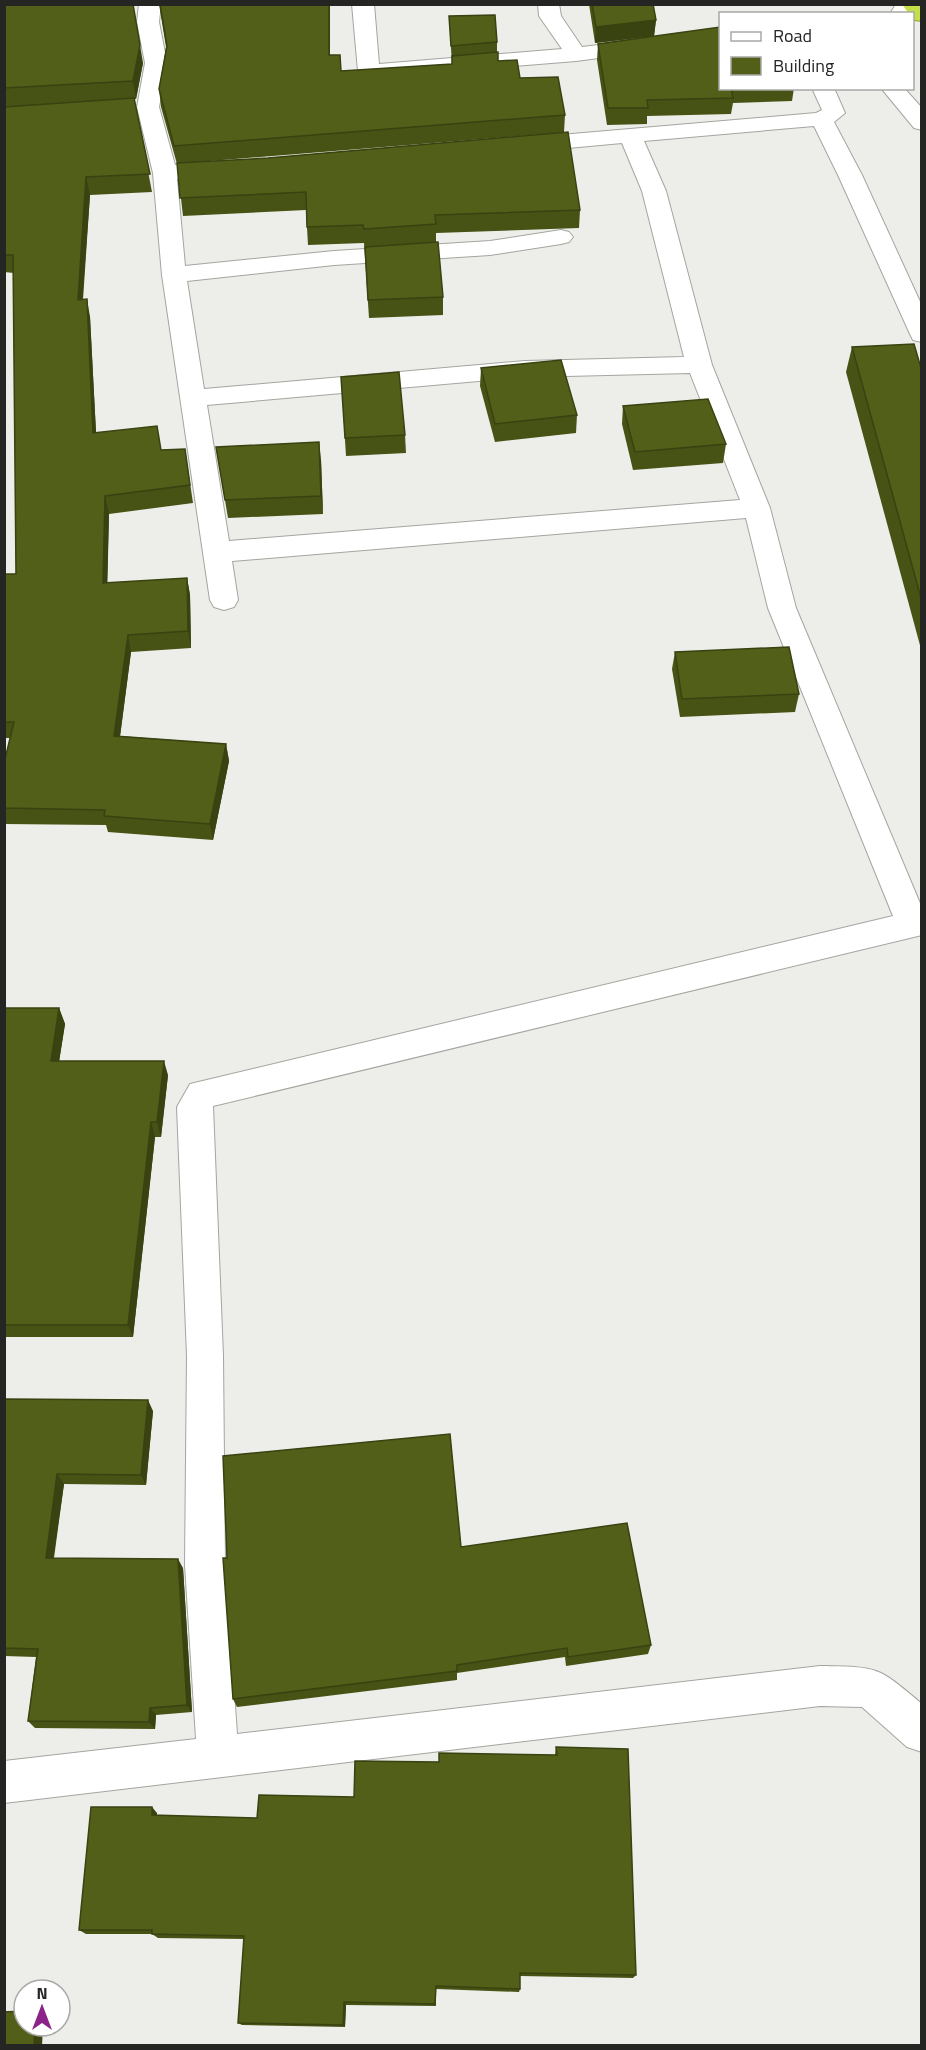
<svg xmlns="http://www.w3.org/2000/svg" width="926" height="2050" viewBox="0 0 926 2050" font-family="'Titillium Web',sans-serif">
  <rect width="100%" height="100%" fill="#edeee9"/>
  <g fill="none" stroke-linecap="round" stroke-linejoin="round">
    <!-- minor casing -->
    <g stroke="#a4a5a0" stroke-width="2">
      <g id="minor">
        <path d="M 139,4 L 161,4 L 159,22 L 167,63 L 159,107 L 175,165 L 223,162 L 231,164 L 235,169 L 231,174 L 177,179 L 185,266 L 334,251 L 490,241 L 561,230 L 569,232 L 573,237 L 569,242 L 561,244 L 490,255 L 334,265 L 187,281 L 204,389 L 525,361 L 684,357 L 642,191 L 622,143 L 525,152 L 517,150 L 514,145 L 517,140 L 525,138 L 816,113 L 822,110 L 812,88 L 834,88 L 845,113 L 834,122 L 862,175 L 922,306 L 922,342 L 913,340 L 910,334 L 838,175 L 814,126 L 644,141 L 666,191 L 712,365 L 770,508 L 796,608 L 922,908 L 922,935 L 213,1106 L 223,1356 L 225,1565 L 237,1734 L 820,1666 C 879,1667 877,1666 922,1704 L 922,1752 L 907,1747 L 862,1707 L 820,1706 L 4,1803 L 4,1761 L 196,1739 L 185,1565 L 187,1356 L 177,1107 L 190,1084 L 893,916 L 768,608 L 746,518 L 232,561 L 238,600 L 234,607 L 224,610 L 214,607 L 210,600 L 162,275 L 153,173 L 137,107 L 145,63 L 137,22 ZM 690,373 L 740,500 L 229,541 L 207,405 L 525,377 Z"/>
        <polygon points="352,4 374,4 379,64 562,49 539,16 538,4 559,4 561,16 582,47 720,30 720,42 576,61 369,78 361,76 358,71"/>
        <polygon points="896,4 917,4 911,14 890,14"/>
        <polygon points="881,88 904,88 922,108 922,130 914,128"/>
      </g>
    </g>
    <!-- highway casing -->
    <g stroke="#8c9e3c" stroke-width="2">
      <polygon id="highway" points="902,4 922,4 922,21 914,20 912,14 909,14"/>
    </g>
    <!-- minor -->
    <use href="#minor" fill="#fff" fill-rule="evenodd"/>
    <!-- highway -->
    <use href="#highway" fill="#c3df49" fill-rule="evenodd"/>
  </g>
  <!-- wall -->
  <g fill="#475215" fill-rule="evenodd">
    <polygon points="4,4 143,63 136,99 134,99 152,192 90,195 83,300 90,317 96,433 161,450 185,449 193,503 109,514 107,583 187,578 190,595 191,648 131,652 120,736 226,744 229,761 213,840 108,832 106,825 4,824 4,763 10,738 4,738 4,574 16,574 14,273 4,272"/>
    <path d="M 159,4 L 330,4 L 330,55 L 340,55 L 341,71 L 452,64 L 449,16 L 497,42 L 497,52 L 498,61 L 565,115 L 564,132 L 580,210 L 579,228 L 436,233 L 436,242 L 443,297 L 443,315 L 369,318 L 364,243 L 308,245 L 306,210 L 183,216 L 177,164 L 161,107 L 159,89 L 166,47 ZM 556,133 L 268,158 L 197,162 Z"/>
    <polygon points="589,4 653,4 656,20 654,36 595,43"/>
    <polygon points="598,44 720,88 794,88 792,101 733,103 731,114 647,116 647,124 607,125 597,60"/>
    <polygon points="852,347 921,368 921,649 846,372"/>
    <polygon points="481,368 577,415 576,433 495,442 480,386"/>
    <polygon points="341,377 405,435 406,453 346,456"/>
    <polygon points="623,406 726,444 723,463 633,470 622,424"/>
    <polygon points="216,447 321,460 323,514 228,518"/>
    <polygon points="675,652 799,694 795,712 680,717 672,669"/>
    <polygon points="4,1008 59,1008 65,1024 59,1061 168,1075 161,1137 155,1137 133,1337 4,1337"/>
    <polygon points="4,1399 153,1411 146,1485 64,1484 54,1558 183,1568 192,1712 156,1715 155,1729 35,1728 28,1721 36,1657 4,1656"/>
    <polygon points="461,1547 651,1645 648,1654 566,1666 565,1657 457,1673 457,1680 237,1707 233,1699"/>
    <polygon points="556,1747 636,1975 633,1978 520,1976 520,1989 519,1992 436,1989 436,2006 346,2005 345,2027 242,2025 238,2023 244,1939 158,1938 152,1934 86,1934 79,1930 157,1813 157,1815 257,1818 354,1797 439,1762 555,1755"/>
  </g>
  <!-- shaded-wall -->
  <g fill="#394211">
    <polygon points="329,4 330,4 330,73 329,55"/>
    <polygon points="656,20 654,36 595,43 596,27"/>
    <polygon points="140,45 143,63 136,99 133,81"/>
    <polygon points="86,177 90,195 81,318 78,300"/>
    <polygon points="87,299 90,317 97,451 93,433"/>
    <polygon points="319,442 321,460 323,514 321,496"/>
    <polygon points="105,496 109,514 107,600 103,583"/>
    <polygon points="187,578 190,595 191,648 188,631"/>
    <polygon points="128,635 131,652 118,752 114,736"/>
    <polygon points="226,744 229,761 213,840 210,824"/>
    <polygon points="59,1008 65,1024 57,1075 51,1061"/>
    <polygon points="164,1061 168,1075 161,1137 157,1122"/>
    <polygon points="151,1122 155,1137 133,1337 128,1325"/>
    <polygon points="148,1400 153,1411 146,1485 141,1475"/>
    <polygon points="57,1474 64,1484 52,1567 46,1558"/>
    <polygon points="178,1559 183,1568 192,1712 187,1705"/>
    <polygon points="150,1708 156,1715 155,1729 149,1722"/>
    <polygon points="152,1807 157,1813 157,1821 152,1815"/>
    <polygon points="344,2002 346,2005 345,2027 343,2025"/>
    <polygon points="35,2026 43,2026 42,2046 34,2046"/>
  </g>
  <!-- building -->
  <g fill="#525f18" stroke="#394211" stroke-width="1.5">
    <polygon points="4,4 133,4 140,45 133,81 4,88"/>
    <polygon points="160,4 329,4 329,55 340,55 341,71 452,64 452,56 498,52 498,61 517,60 520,78 558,77 565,115 174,146 159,89 167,46"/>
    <polygon points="592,4 653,4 656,20 596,27"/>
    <polygon points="495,15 497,42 451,46 449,16"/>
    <polygon points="720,27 720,88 731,88 733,98 647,100 648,108 608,108 598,44"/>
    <polygon points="134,98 150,174 86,177 78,300 87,299 93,433 157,426 161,450 185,449 190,485 105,496 103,583 187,578 188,631 128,635 114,736 226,744 210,824 104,816 105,810 4,808 4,763 14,722 4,722 4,574 16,574 13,255 4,255 4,107"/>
    <polygon points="568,132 580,210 435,215 436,224 364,229 363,225 307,227 306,192 180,198 177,163 268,158"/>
    <polygon points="438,242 443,297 368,300 365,247"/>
    <polygon points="914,344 921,368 921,598 852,347"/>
    <polygon points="561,360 577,415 495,424 481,368"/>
    <polygon points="399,372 405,435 345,438 341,377"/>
    <polygon points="708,399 726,444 635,452 623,406"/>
    <polygon points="319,442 321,496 225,500 216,447"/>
    <polygon points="789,647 799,694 682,699 675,652"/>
    <polygon points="4,1008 59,1008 51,1061 164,1061 157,1122 151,1122 128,1325 4,1325"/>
    <polygon points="4,1399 148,1400 141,1475 57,1474 46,1558 178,1559 187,1705 150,1708 149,1722 28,1721 38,1649 4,1648"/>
    <polygon points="450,1434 461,1547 627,1523 651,1645 568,1657 567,1648 457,1665 457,1671 233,1699 223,1558 227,1558 223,1456"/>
    <polygon points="556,1747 628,1749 636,1975 520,1973 520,1989 436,1986 435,2004 344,2002 343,2025 238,2023 244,1936 152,1934 152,1930 79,1930 91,1807 152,1807 152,1815 257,1818 259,1795 354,1797 355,1761 439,1762 439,1753 557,1755"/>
    <polygon points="24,2011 24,2026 35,2026 34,2046 4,2046 4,2012"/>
  </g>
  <!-- border -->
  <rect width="926" height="2050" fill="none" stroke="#252624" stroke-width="12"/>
  <!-- legend -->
  <rect x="719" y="12" width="195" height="78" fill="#ffffff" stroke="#a8a8a7" stroke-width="1.5"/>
  <rect x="731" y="32" width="30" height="9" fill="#ffffff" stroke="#a8a8a7" stroke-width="1.5"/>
  <text x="773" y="42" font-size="18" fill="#252624">Road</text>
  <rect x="731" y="57" width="30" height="18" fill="#525f18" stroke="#a8a8a7" stroke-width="1.5"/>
  <text x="773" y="72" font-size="18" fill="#252624">Building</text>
  <!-- north arrow -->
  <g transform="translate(42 2008)"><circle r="28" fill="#ffffff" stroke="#a8a8a7" stroke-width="1.5"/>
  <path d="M0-4.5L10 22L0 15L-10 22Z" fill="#8b2388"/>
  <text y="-9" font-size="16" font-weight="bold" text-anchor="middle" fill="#252624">N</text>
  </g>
</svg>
